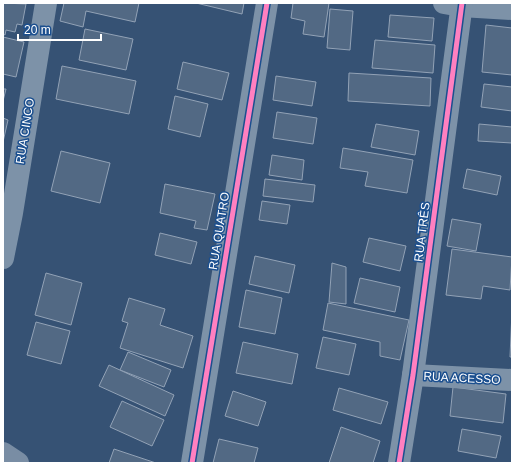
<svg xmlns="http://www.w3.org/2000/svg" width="515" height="466" viewBox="0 0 515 466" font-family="Helvetica,sans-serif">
  <rect width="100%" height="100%" fill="#365274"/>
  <!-- building -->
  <g fill="#526984" stroke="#92a2b6">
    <polygon points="3,3 26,4 22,25 17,24 15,32 6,30 5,35 3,34"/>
    <polygon points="64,3 139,3 135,22 86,11 83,27 60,21"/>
    <polygon points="196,3 244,3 242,14"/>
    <polygon points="293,3 329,3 324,37 303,34 305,21 291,18"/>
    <polygon points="330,9 353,11 350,50 327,48"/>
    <polygon points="390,15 434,18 432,41 388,37"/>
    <polygon points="486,25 512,28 512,75 482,72"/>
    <polygon points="85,29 133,39 126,70 79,60"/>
    <polygon points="3,37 24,42 16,77 3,74"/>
    <polygon points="375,40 435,45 433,73 372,68"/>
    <polygon points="183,62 229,73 222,100 177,89"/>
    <polygon points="62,66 136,81 129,114 56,99"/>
    <polygon points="349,73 431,78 430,106 348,101"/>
    <polygon points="276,76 316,82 312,106 273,100"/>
    <polygon points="484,84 512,87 512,111 481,107"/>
    <polygon points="3,89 6,89 3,101"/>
    <polygon points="175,96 208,104 200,137 168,129"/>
    <polygon points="277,112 317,118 313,144 273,138"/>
    <polygon points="3,118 8,120 3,142"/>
    <polygon points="376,124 419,131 415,155 371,147"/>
    <polygon points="479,124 512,127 512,143 478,141"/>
    <polygon points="343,148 413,160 407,193 365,186 368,172 340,168"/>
    <polygon points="61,151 110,163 100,203 51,191"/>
    <polygon points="272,155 304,160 302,180 269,175"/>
    <polygon points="467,169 501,176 497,195 463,188"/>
    <polygon points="265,179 315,185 313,202 263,196"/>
    <polygon points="165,184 215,194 207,230 194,228 196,221 160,213"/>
    <polygon points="262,201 290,205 287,224 259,220"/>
    <polygon points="452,219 481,224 476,251 447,246"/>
    <polygon points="160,233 197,242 191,264 155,255"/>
    <polygon points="369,238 406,246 400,271 363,262"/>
    <polygon points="452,249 512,257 510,290 483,286 481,299 446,295"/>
    <polygon points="255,256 295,265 289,293 249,284"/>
    <polygon points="332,263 346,267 346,304 329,302"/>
    <polygon points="46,273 82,283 71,325 35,315"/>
    <polygon points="360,278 400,287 395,312 354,303"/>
    <polygon points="246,290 282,298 275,334 239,327"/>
    <polygon points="129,298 165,309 160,325 193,336 183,368 120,348 128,323 122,321"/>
    <polygon points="328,303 409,320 400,360 380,356 380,342 323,330"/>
    <polygon points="512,311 512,357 510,357"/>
    <polygon points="36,322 70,331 61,364 27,355"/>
    <polygon points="323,337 356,344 349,375 316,368"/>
    <polygon points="243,342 298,354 292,384 236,373"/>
    <polygon points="128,352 171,370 164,387 120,370"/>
    <polygon points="109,365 174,395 165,416 99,386"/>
    <polygon points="453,387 506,394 503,423 450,416"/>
    <polygon points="339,388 388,402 381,424 333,410"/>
    <polygon points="233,391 266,402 258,426 225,416"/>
    <polygon points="122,401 164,420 152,446 110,427"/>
    <polygon points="341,427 380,441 373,463 329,463"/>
    <polygon points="462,429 501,436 496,458 458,451"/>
    <polygon points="219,439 258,448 254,463 213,463"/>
    <polygon points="114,449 156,463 109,463"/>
  </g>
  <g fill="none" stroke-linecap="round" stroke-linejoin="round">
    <!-- street -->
    <g stroke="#7d92a8" stroke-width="22">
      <polyline points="444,3 461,6 512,9"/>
      <polyline points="3,258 12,213 46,3"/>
      <polyline points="413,375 512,380"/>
      <polyline points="192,463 267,3"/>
      <polyline points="399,463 413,375 462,3"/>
    </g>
    <!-- secondary -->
    <polyline stroke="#798da4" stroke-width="22" points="3,453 18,463"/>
    <!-- cycleway casing -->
    <g stroke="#1b4f8f" stroke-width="8">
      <g id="cycleway">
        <polyline points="192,463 267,3"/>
        <polyline points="399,463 413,375 462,3"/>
      </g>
    </g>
    <!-- cycleway -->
    <use href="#cycleway" stroke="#ff80c0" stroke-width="5"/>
  </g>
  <g text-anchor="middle" stroke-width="3" stroke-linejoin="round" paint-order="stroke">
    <!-- street labels -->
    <g font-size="12" fill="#fff" stroke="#1b4f8f">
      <text transform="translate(25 131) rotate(-81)" y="4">RUA CINCO</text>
      <text transform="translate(219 231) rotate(-81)" y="4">RUA QUATRO</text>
      <text transform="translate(422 232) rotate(-83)" y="4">RUA TRÊS</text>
      <text transform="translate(462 378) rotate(3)" y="4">RUA ACESSO</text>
    </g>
  </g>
  <!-- border -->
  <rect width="515" height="466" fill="none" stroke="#ffffff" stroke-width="8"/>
  <!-- scale -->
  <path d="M18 34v6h83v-6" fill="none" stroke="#ffffff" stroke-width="2"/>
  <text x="24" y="34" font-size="12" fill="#ffffff" stroke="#1b4f8f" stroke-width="3" paint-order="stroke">20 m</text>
</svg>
